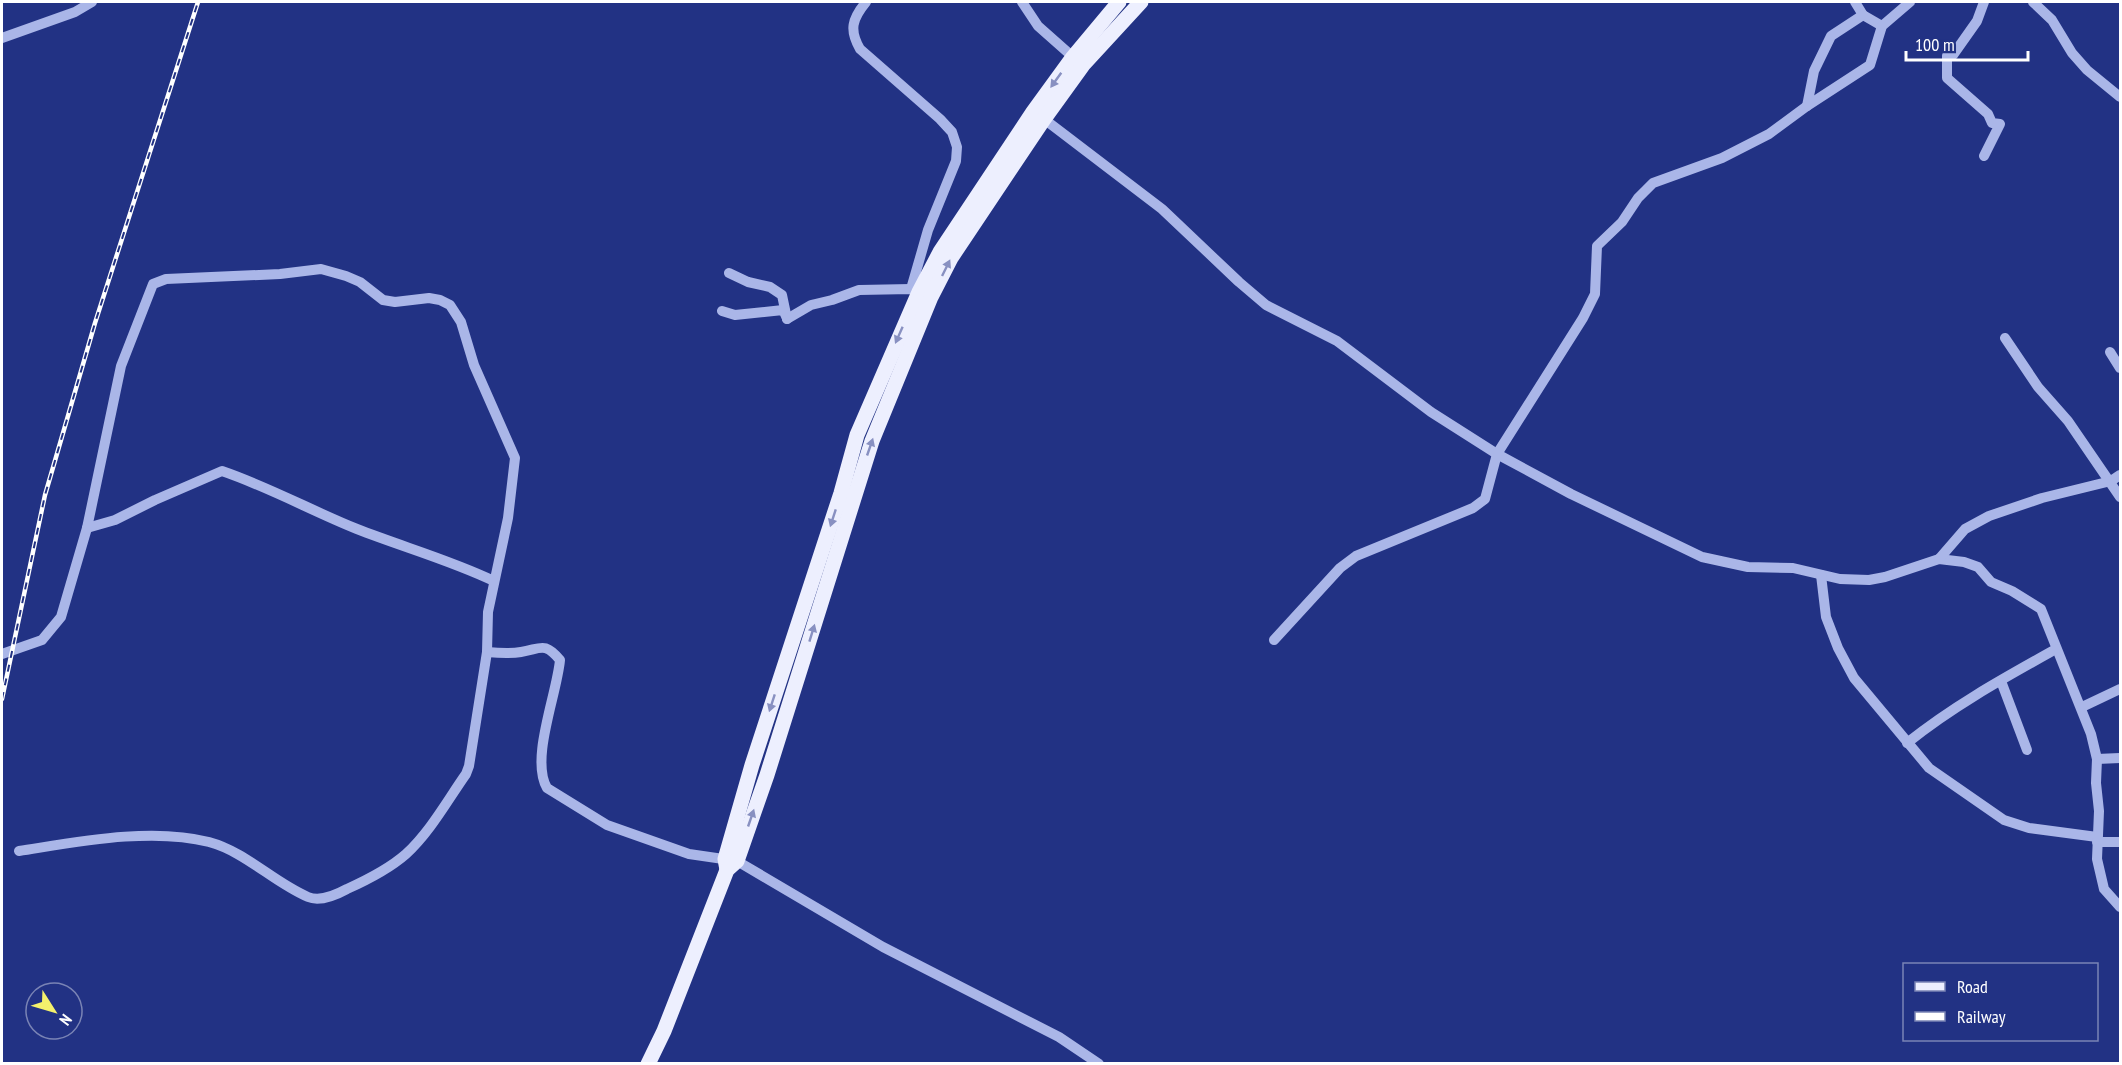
<svg xmlns="http://www.w3.org/2000/svg" width="2122" height="1065" viewBox="0 0 2122 1065" font-family="'PT Sans Narrow',sans-serif">
  <rect width="100%" height="100%" fill="#223284"/>
  <g fill="none" stroke-linecap="round" stroke-linejoin="round">
    <!-- minor -->
    <g stroke="#aab6e8" stroke-width="10">
      <path d="M 866,2 C 852,19 849,30 860,49 L 940,119 L 952,132 L 957,147 L 956,161 L 928,230 L 911,289"/>
      <polyline points="1022,2 1038,26 1073,57"/>
      <polyline points="1855,2 1863,15 1882,26"/>
      <polyline points="2033,2 2052,20 2072,53 2087,70 2120,97"/>
      <polyline points="2,38 75,12 92,2"/>
      <polyline points="1807,106 1814,71 1831,36 1863,15"/>
      <polyline points="1044,119 1162,209 1239,282 1266,305 1337,341 1431,412 1497,454 1571,494 1702,557 1748,567 1793,568 1840,579 1869,580 1885,577 1939,559 1964,562 1978,567 1991,582 2012,591 2041,609 2091,734 2097,759 2096,783 2099,811 2097,859 2104,889 2120,907"/>
      <polyline points="1984,156 2000,124 1992,123 1988,114 1947,78 1947,56 1953,55 1977,21 1984,2"/>
      <polyline points="729,273 748,282 770,287 782,295 787,319"/>
      <polyline points="722,311 735,315 783,310 787,318"/>
      <polyline points="787,319 811,305 832,300 859,290 911,289 916,290"/>
      <polyline points="2005,338 2038,387 2068,421 2120,497"/>
      <polyline points="2110,352 2120,368"/>
      <path d="M 87,528 L 115,520 L 155,500 L 222,471 C 269,487 312,511 357,529 C 403,547 450,560 494,581"/>
      <polyline points="1939,559 1965,529 1989,516 2042,498 2111,481 2120,475"/>
      <polyline points="1821,575 1826,617 1838,648 1854,678 1929,768 2004,820 2029,828 2097,837"/>
      <polyline points="1274,640 1340,568 1356,556 1473,508 1485,499 1497,454 1583,318 1595,294 1597,246 1622,222 1638,198 1653,183 1722,158 1769,134 1807,106 1870,65 1882,26 1910,2"/>
      <path d="M 487,652 C 498,653 510,654 521,652 C 541,649 544,641 560,660 C 557,694 530,759 547,788 L 607,825 L 689,854 L 737,861 L 883,947 L 1059,1037 L 1099,1064"/>
      <path d="M 2,654 L 42,640 L 61,617 L 87,528 L 121,366 L 153,284 L 166,279 L 280,274 L 321,269 L 346,276 L 360,282 L 383,300 L 395,302 L 429,298 L 440,300 L 450,305 L 461,322 L 474,365 L 515,458 L 508,518 L 488,612 L 487,652 L 469,766 L 466,774 C 447,801 430,832 406,854 C 389,869 367,880 347,889 C 336,895 320,902 308,897 C 273,882 246,852 209,842 C 151,827 77,842 19,851"/>
      <polyline points="2001,681 2027,750"/>
      <polyline points="2082,707 2120,689"/>
      <path d="M 1907,743 C 1953,706 2004,678 2056,649"/>
      <polyline points="2097,759 2120,758"/>
      <polyline points="2097,842 2120,842"/>
    </g>
    <!-- major -->
    <g stroke="#edeffe" stroke-width="15">
      <polyline points="727,870 725,859 752,765 841,493 857,435 919,292 940,252 1033,112 1073,57 1119,2"/>
      <polyline points="648,1064 664,1031 727,870 737,861 767,775 872,441 931,297 951,258 1044,119 1083,65 1141,2"/>
    </g>
    <!-- rail casing -->
    <g stroke="#fff" stroke-width="4.5">
      <polyline id="rail" points="2,699 45,495 95,323 198,2"/>
    </g>
    <!-- rail -->
    <use href="#rail" stroke="#223284" stroke-width="2" stroke-dasharray="7" stroke-linecap="butt"/>
  </g>
  <!-- one-way arrows -->
  <defs><path id="oneway-solid" d="M-6-.8H1V-3.2L6.5 0L1 3.2V.8H-6Z" transform="scale(1.5)"/></defs>
  <g fill="#8890c1">
    <use href="#oneway-solid" transform="translate(1056 80) rotate(126)"/>
    <use href="#oneway-solid" transform="translate(946 268) rotate(-64)"/>
    <use href="#oneway-solid" transform="translate(899 335) rotate(114)"/>
    <use href="#oneway-solid" transform="translate(870 447) rotate(-71)"/>
    <use href="#oneway-solid" transform="translate(833 518) rotate(108)"/>
    <use href="#oneway-solid" transform="translate(812 633) rotate(-73)"/>
    <use href="#oneway-solid" transform="translate(772 703) rotate(108)"/>
    <use href="#oneway-solid" transform="translate(751 818) rotate(-71)"/>
  </g>
  <!-- border -->
  <rect width="2122" height="1065" fill="none" stroke="#ffffff" stroke-width="6"/>
  <!-- legend -->
  <rect x="1903" y="963" width="195" height="78" fill="#223284" stroke="#7a84b5" stroke-width="1.5"/>
  <rect x="1915" y="982" width="30" height="9" fill="#edeffe" stroke="#7a84b5" stroke-width="1.5"/>
  <text x="1957" y="993" font-size="18" fill="#ffffff">Road</text>
  <rect x="1915" y="1012" width="30" height="9" fill="#ffffff" stroke="#7a84b5" stroke-width="1.5"/>
  <text x="1957" y="1023" font-size="18" fill="#ffffff">Railway</text>
  <!-- north arrow -->
  <g transform="translate(54 1011) rotate(127)"><circle r="28" fill="#223284" stroke="#7a84b5" stroke-width="1.5"/>
  <path d="M0-4.5L10 22L0 15L-10 22Z" fill="#f4f16c"/>
  <text y="-9" font-size="16" font-weight="bold" text-anchor="middle" fill="#ffffff">N</text>
  </g>
  <!-- scale -->
  <path d="M1906 51v9h122v-9" fill="none" stroke="#ffffff" stroke-width="3"/>
  <text x="1915" y="51" font-size="18" fill="#ffffff" stroke="#223284" stroke-width="4.5" paint-order="stroke">100 m</text>
</svg>
